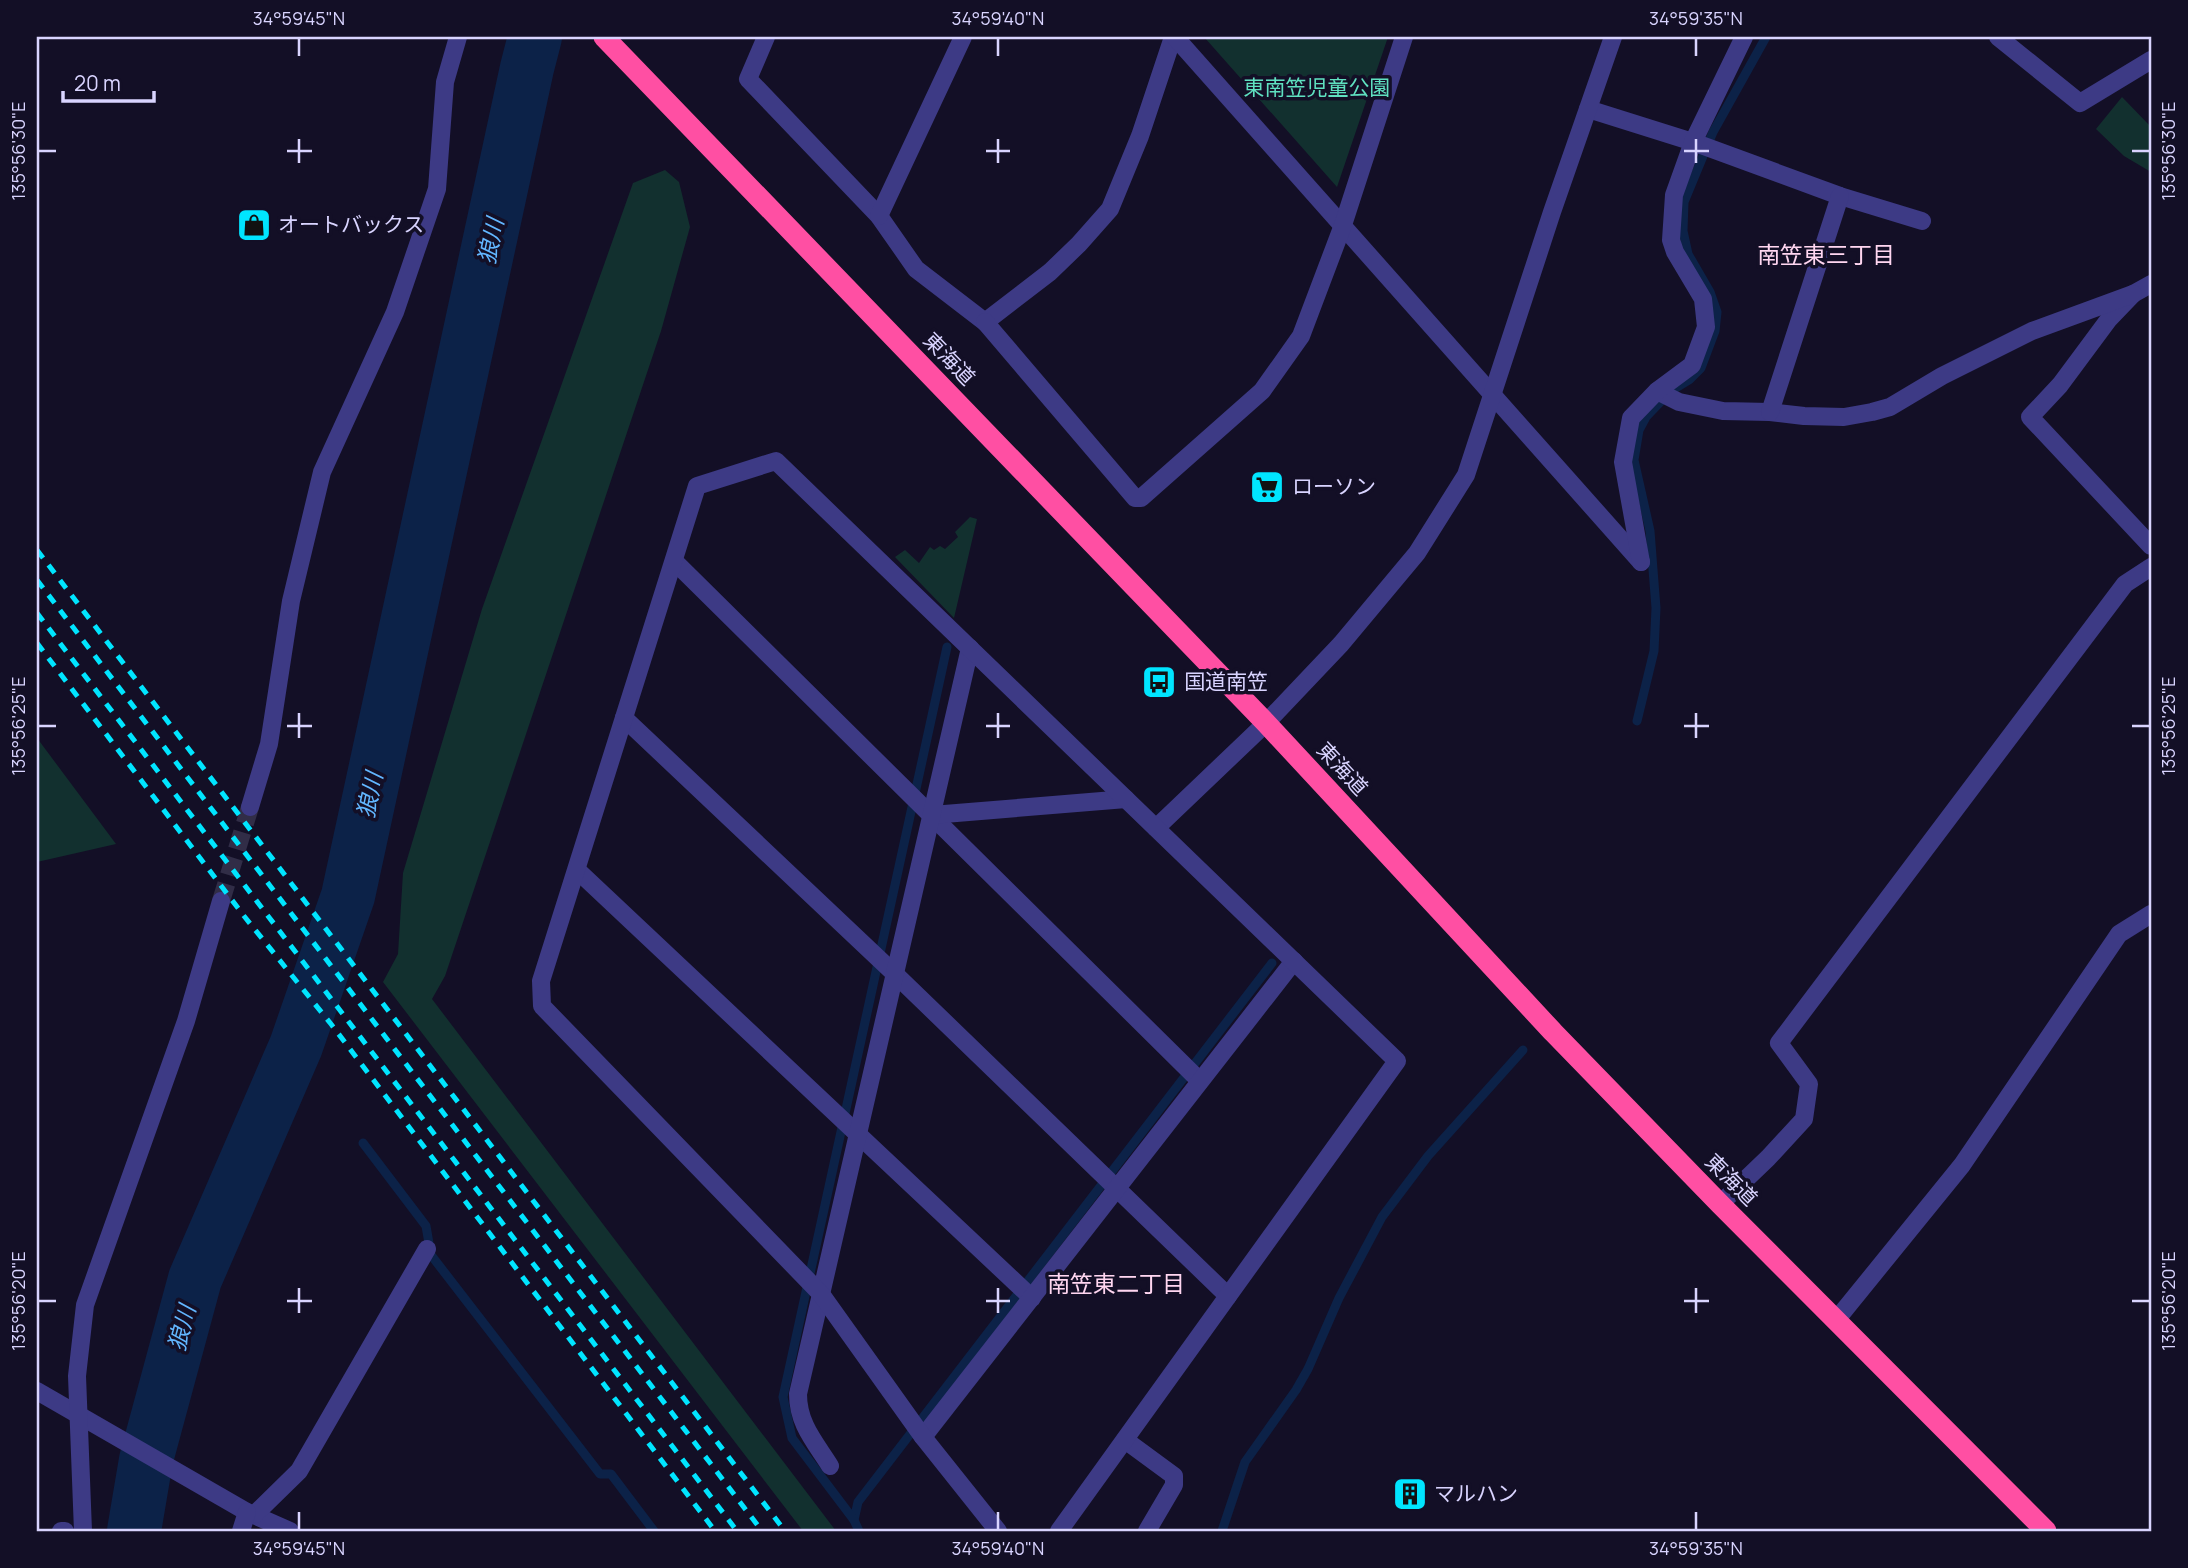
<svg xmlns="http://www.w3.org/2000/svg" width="2188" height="1568" viewBox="0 0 2188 1568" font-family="Manrope,'Noto Sans JP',sans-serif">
  <rect width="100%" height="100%" fill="#130f26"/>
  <!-- green -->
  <g fill="#12302f">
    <polygon points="1204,37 1388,37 1337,187 1205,38"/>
    <polygon points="2122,97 2151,127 2151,172 2124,156 2096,129"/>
    <polygon points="665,170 679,182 690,227 661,331 445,976 432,999 836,1531 803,1531 383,982 398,954 403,873 482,609 633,183"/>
    <polygon points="970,517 977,519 954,618 895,557 905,550 919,563 930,547 934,550 940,546 945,549 958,537 955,532"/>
    <polygon points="37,738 116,844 37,862"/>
  </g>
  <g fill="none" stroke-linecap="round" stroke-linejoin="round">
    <!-- stream -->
    <g stroke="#0c2248" stroke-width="9">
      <polyline points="1637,721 1654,651 1656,608 1650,531 1634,460 1639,430 1646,417 1671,391 1689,380 1701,368 1715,331 1717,312 1710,292 1688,254 1683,231 1684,202 1713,132 1766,37"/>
      <polyline points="363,1143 426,1226 431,1255 600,1474 611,1474 654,1531"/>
      <polyline points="854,1520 858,1502 1272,963"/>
      <polyline points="859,1531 854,1520 792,1438 783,1397 947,647"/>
      <polyline points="1222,1531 1245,1462 1296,1390 1308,1369 1339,1298 1382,1217 1428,1156 1523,1050"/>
    </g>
    <!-- river -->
    <polyline stroke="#0c2248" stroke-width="54" points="134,1531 146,1460 195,1279 296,1046 348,896 527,68 535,37"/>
    <!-- minor-tunnel -->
    <polyline stroke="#312d47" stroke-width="18" stroke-dasharray="18 9" stroke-linecap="butt" points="221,901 250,807"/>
    <!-- minor -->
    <g stroke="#3d3a85" stroke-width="18">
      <polyline points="766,37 748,79 879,216 916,269 985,322 1050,272 1079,244 1110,209 1140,136 1173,37"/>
      <polyline points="1175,37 1641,562"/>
      <polyline points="1998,37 2080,103 2151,60"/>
      <polyline points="1588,109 1693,142 1840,196 1922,221"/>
      <polyline points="879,216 963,37"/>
      <polyline points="2151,284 2133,294 2109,319 2060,385 2030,417 2151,546"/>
      <polyline points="985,322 1135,498 1141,498 1262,391 1301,336 1343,225 1404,37"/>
      <polyline points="1657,391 1679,402 1723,411 1770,412 1804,416 1844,417 1872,412 1890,407 1942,376 2032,331 2133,294"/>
      <polyline points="1770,412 1840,196"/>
      <polyline points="674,561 1200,1081"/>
      <polyline points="1641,562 1623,462 1631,418 1657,391 1692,365 1706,327 1703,299 1675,252 1671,240 1674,195 1693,142 1744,37"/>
      <polyline points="624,718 895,974 1228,1296"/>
      <polyline points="250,807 269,744 291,601 322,472 395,312 437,189 445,82 458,37"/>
      <polyline points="932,815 1126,799"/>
      <polyline points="1156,828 1266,723 1341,644 1417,553 1466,475 1552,212 1613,37"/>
      <polyline points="577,870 1032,1298"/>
      <polyline points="1720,1204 1768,1158 1804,1119 1809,1084 1779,1043 2125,584 2151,567"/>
      <polyline points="1837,1319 1962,1165 2119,934 2151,914"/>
      <polyline points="37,1391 247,1512 290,1531"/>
      <polyline points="923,1437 1294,961"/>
      <polyline points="1125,1440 1174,1476 1174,1485 1147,1531"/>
      <path d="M 830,1466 C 815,1442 798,1424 798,1394 L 970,648"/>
      <polyline points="255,1514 299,1471 427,1249"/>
      <polyline points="61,1531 65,1531"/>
      <polyline points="83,1531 77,1376 85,1305 186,1021 221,901"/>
      <polyline points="241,1531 247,1512"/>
      <polyline points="998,1531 923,1437 821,1294 542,1006 541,981 697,486 776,461 1397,1061 1059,1531"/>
    </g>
    <!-- highway -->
    <polyline stroke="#ff4fa3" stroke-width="21" points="604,37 1266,723 1553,1032 1720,1204 2046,1531"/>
    <!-- rail -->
    <g stroke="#00e5ff" stroke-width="5" stroke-dasharray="10 9" stroke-linecap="butt">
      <polyline points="37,550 785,1531"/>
      <polyline points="37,580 762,1531"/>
      <polyline points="37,613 737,1531"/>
      <polyline points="37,643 244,916 331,1024 715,1531"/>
    </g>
  </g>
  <!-- ticks -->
  <path fill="none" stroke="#d9d4ff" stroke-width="2.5" d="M 299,38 L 299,56M 998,38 L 998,56M 1696,38 L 1696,56M 299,139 L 299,163M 998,139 L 998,163M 1696,139 L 1696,163M 38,151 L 56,151M 287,151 L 312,151M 986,151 L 1010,151M 1684,151 L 1709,151M 2132,151 L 2150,151M 299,713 L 299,738M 998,713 L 998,738M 1696,713 L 1696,738M 38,726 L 56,726M 287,726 L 312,726M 986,726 L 1010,726M 1684,726 L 1709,726M 2132,726 L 2150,726M 299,1288 L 299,1313M 998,1288 L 998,1313M 1696,1288 L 1696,1313M 38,1301 L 56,1301M 287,1301 L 312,1301M 986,1301 L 1010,1301M 1684,1301 L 1709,1301M 2132,1301 L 2150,1301M 299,1512 L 299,1530M 998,1512 L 998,1530M 1696,1512 L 1696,1530"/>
  <!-- icons -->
  <defs>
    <g id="shop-square" transform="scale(1.75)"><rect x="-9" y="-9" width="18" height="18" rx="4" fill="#00e5ff" stroke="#130f26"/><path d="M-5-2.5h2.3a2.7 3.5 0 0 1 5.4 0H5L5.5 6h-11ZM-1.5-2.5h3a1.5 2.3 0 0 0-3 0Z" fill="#111"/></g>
    <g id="supermarket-square" transform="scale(1.75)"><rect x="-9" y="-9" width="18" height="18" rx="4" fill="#00e5ff" stroke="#130f26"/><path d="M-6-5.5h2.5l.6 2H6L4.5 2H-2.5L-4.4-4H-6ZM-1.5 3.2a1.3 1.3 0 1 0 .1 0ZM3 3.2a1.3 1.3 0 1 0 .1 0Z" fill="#111"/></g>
    <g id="bus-square" transform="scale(1.75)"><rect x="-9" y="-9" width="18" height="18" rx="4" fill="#00e5ff" stroke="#130f26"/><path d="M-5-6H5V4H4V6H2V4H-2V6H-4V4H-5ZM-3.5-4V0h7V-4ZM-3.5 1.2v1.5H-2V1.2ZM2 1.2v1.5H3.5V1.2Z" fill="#111"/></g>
    <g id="building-square" transform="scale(1.75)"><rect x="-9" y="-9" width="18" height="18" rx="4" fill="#00e5ff" stroke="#130f26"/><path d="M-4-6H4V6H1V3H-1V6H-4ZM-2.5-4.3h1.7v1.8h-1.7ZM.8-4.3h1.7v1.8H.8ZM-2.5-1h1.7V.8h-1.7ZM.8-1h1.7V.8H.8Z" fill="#111"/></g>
  </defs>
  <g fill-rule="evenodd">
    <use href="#shop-square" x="254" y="225"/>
    <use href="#supermarket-square" x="1267" y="487"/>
    <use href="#bus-square" x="1159" y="682"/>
    <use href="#building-square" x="1410" y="1494"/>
  </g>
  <g text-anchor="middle" stroke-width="7" stroke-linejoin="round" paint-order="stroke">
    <!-- park labels -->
    <g font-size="21" fill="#5fe0c0" stroke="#130f26">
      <text x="1317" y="95">東南笠児童公園</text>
    </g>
    <!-- poi labels -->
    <g font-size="21" fill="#d9d4ff" stroke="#130f26" text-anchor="start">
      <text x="278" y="232">オートバックス</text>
      <text x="1292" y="494">ローソン</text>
      <text x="1184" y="689">国道南笠</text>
      <text x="1434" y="1501">マルハン</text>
    </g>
    <!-- street labels -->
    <g font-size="21" fill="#d9d4ff" stroke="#130f26">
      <text transform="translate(949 359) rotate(46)" y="7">東海道</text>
      <text transform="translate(1342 769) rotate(47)" y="7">東海道</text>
      <text transform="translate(1731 1180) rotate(45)" y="7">東海道</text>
    </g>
    <!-- water labels -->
    <g font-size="23" font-style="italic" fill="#62b6ff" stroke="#130f26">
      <text transform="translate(491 241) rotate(-78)" y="8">狼川</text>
      <text transform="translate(370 795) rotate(-78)" y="8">狼川</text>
      <text transform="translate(182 1328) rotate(-75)" y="8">狼川</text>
    </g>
    <!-- neighbourhood labels -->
    <g font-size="23" fill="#ffd6f0" stroke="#130f26">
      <text x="1826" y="263">南笠東三丁目</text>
      <text x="1116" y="1292">南笠東二丁目</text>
    </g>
  </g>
  <!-- border -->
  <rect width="2188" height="1568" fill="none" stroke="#130f26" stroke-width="77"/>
  <!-- scale -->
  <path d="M63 91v10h91v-10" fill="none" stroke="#d9d4ff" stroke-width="3.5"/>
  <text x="74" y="91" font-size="21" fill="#d9d4ff" stroke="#130f26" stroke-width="5" paint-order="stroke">20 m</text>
  <rect x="38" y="38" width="2112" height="1492" fill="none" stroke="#d9d4ff" stroke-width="2.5"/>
  <g font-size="18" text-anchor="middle" fill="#d9d4ff">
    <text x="299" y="25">34°59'45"N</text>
    <text x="998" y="25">34°59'40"N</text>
    <text x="1696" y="25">34°59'35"N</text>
    <text transform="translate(2169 151) rotate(-90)" y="6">135°56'30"E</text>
    <text transform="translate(19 151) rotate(-90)" y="6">135°56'30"E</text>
    <text transform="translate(2169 726) rotate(-90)" y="6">135°56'25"E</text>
    <text transform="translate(19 726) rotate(-90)" y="6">135°56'25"E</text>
    <text transform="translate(2169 1301) rotate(-90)" y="6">135°56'20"E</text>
    <text transform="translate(19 1301) rotate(-90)" y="6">135°56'20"E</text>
    <text x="299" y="1555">34°59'45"N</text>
    <text x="998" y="1555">34°59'40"N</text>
    <text x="1696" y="1555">34°59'35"N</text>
  </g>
</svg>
